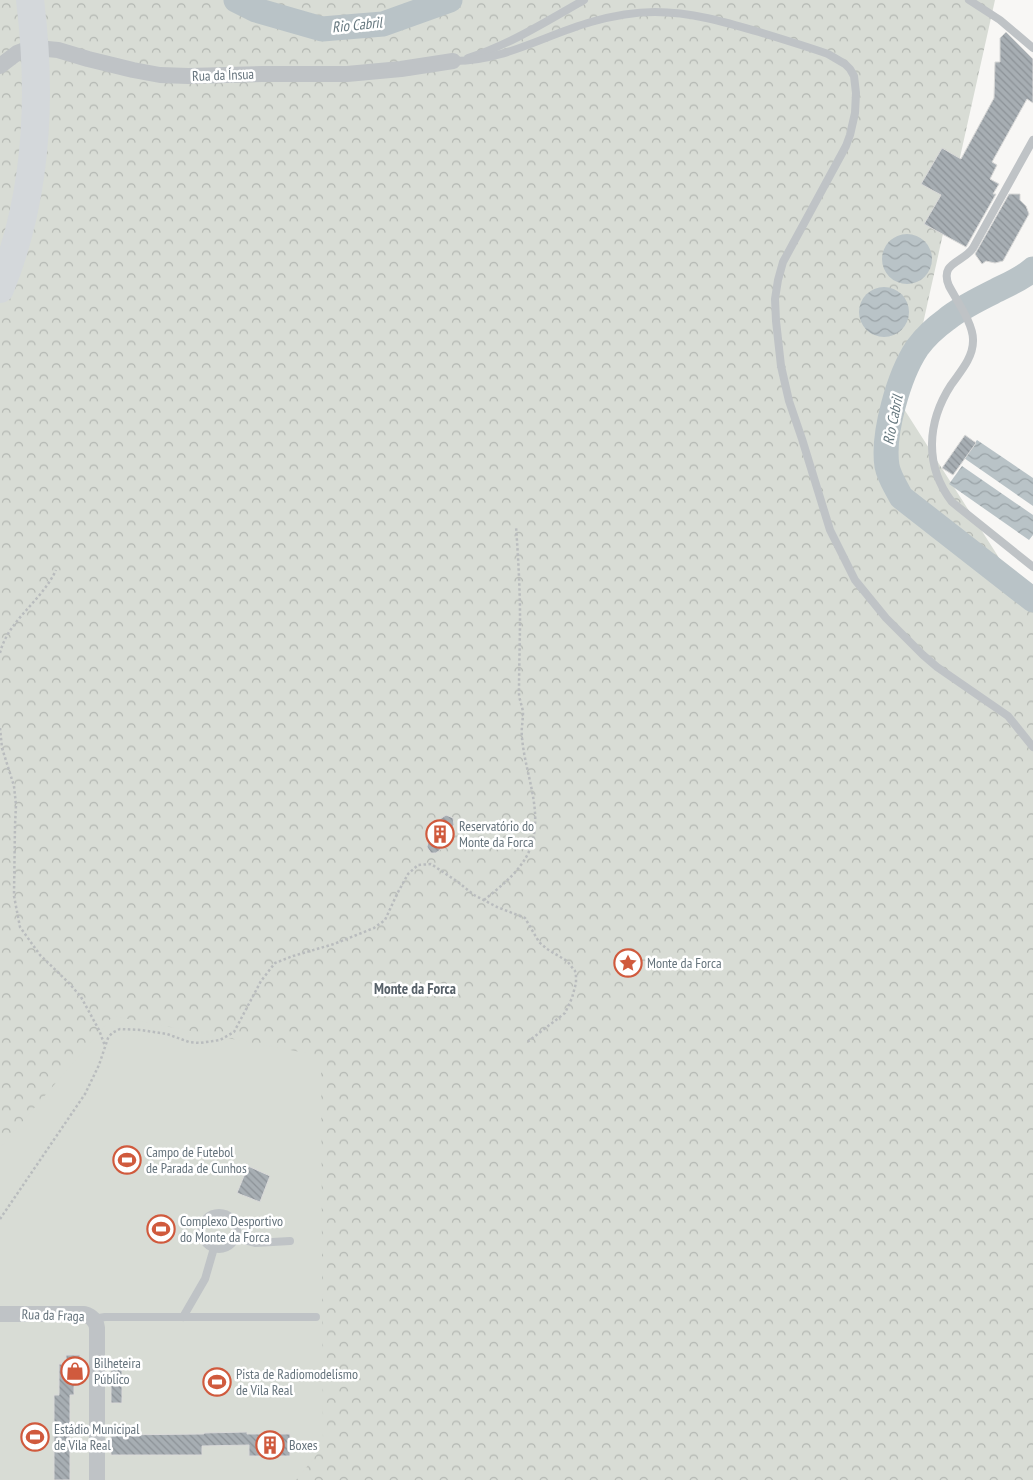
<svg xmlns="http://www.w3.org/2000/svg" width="1033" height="1480" viewBox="0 0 1033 1480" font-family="'PT Sans Narrow',sans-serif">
  <defs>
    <pattern id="park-crowns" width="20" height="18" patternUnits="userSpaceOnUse" patternTransform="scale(1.25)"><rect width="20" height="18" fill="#d8dcd5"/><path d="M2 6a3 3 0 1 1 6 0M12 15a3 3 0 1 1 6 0" fill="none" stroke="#b3b7b2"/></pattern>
    <pattern id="water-waves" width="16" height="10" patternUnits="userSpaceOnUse" patternTransform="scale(1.25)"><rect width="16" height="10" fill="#b9c3c7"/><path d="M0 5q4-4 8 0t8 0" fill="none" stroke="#9aa3a7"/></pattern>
    <pattern id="building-back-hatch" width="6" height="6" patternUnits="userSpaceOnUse" patternTransform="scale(1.25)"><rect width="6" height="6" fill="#a7aeb3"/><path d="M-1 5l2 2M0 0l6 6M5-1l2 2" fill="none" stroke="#8c9297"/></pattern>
  </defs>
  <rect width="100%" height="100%" fill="#f8f7f5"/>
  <!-- park -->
  <polygon fill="url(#park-crowns)" points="0,0 995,0 904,409 1033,611 1033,1480 0,1480"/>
  <!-- pitch -->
  <polygon fill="#d8dcd5" points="113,1016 321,1056 323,1447 296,1480 0,1480 0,1148"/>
  <!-- water -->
  <g fill="url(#water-waves)">
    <circle cx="907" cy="259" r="25"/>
    <circle cx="884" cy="312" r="25"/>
    <polygon points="977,440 1033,478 1033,506 964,458"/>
    <polygon points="962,466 1033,515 1033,535 1029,540 949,484"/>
  </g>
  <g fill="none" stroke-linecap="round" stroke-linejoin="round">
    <!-- river -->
    <g stroke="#b9c3c7" stroke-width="25">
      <polyline points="236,0 256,10 322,29 383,24 450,0"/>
      <path d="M 1033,269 C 1023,278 1009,284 997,290 C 980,299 962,307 947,319 C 936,327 925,337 917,348 C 899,375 882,434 887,466 C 889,477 896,487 901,497 L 1033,600"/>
    </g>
  </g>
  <!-- building -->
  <g fill="url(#building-back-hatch)" stroke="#d9d9d8">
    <polygon points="1006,32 1033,59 1033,103 1027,99 992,162 997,165 990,179 999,184 993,194 996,194 966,247 924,224 941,195 921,184 942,148 961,159 994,98 995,62 1000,62 1000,38"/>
    <polygon points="1009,194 1020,194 1020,200 1026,206 1029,214 1003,261 995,263 986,261 982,264 975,254"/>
    <polygon points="965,435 976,443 953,475 942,468"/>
    <polygon points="446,815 453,818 454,825 450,829 440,834 442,846 440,850 436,853 431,853 427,847 428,842 439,833 440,819"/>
    <polygon points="248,1166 270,1176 260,1202 237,1193"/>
    <polygon points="66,1355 80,1355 80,1386 74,1386 74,1395 70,1395 70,1480 54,1480 54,1395 59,1395 59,1364 66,1364"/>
    <rect x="111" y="1361" width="11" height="42"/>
    <polygon points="247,1432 247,1434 290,1434 290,1456 249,1456 249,1445 202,1446 202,1455 111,1455 111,1435 204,1434 204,1433"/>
  </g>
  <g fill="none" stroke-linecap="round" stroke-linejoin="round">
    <!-- path -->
    <g stroke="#b9bcbe" stroke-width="2.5" stroke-dasharray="2.5 2.5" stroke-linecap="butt">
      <path d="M 0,653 C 8,620 42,601 56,570"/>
      <polyline points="0,728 2,748 14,786 16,805 15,825 14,896 20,927 40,955 69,983 81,997 99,1030 105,1046"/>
      <path d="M 484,900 C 504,884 528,865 533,839 C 541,806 525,772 522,738 C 521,729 523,721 523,712 C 522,705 519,699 519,693 C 519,668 520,642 520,617 C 520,587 518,556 516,526"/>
      <polyline points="0,1219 85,1094 99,1065 108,1038 112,1033 120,1029 141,1030 167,1034 189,1042 200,1043 220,1040 234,1032 261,981 275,963 293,956 334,944 374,928 385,920 397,894 408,874 418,865 431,864 458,882 474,895 497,907 525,918 539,942 547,949 567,961 575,971 576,976 576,983 572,998 565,1013 526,1043"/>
    </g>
    <!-- service -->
    <g stroke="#bfc3c6" stroke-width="8">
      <polyline points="969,0 1000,20 1033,48"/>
      <path d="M 468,58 C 509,45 547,21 584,0"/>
      <path d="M 453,61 C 502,62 545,35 591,22 C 612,16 633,12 655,12 C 691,12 725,22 759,32 C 782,39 805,46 828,54 L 845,64 L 850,69 L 854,76 L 856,93 L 855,113 L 850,135 L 846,146 L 783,262 L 778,280 L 775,299 L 776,321 L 781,366 L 789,401 L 802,439 L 830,530 L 855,580 L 886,618 L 923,655 L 937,667 L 1008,716 L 1033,747"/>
      <path d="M 1033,140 L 973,248 C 963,263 939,262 949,286 C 957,301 974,325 973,341 C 973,358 960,372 951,385 C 927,422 924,466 952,502 L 1033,567"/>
      <circle cx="219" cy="1231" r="18"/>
      <polyline points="236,1238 255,1243 290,1241"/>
      <polyline points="183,1317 205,1279 214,1248"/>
      <polyline points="93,1319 105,1317 316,1317"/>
    </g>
    <!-- minor -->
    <g stroke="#bfc3c6" stroke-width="16">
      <polyline points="0,66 17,53 30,48 37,48 58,50 88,59 133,70 160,75 188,76 262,74 347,74 401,69 453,61"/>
      <path d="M 0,1314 L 84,1314 C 91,1316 96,1320 97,1328 L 97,1480"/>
    </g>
    <!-- trunk -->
    <path stroke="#d4d8db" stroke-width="28" d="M 0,289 C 37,198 42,96 30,0"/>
  </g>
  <!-- icons -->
  <defs>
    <g id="building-ring" transform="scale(1.4375)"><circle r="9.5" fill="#fff" stroke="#d05a3d" stroke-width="1.5"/><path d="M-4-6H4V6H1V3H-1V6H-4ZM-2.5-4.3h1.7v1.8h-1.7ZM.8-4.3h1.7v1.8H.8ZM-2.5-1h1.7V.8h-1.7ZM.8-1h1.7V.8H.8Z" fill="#d05a3d"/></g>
    <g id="sight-ring" transform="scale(1.4375)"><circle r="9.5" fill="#fff" stroke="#d05a3d" stroke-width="1.5"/><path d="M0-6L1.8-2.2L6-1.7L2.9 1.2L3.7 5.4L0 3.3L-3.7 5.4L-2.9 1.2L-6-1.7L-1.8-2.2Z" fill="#d05a3d"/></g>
    <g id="stadium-ring" transform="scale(1.4375)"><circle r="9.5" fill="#fff" stroke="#d05a3d" stroke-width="1.5"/><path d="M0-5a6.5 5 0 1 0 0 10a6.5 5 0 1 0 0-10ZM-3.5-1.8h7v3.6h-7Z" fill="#d05a3d"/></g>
    <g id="shop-ring" transform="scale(1.4375)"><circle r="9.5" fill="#fff" stroke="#d05a3d" stroke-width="1.5"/><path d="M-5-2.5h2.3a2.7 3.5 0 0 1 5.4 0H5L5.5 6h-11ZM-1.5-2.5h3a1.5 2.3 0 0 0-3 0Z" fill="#d05a3d"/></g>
  </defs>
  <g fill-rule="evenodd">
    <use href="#building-ring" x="440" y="834"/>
    <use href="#sight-ring" x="628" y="963"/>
    <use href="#stadium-ring" x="127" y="1160"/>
    <use href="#stadium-ring" x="161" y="1229"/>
    <use href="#shop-ring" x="75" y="1371"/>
    <use href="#stadium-ring" x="217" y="1382"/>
    <use href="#stadium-ring" x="35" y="1437"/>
    <use href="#building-ring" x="270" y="1445"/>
  </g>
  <g text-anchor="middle" stroke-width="5" stroke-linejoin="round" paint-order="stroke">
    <!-- street labels -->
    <g font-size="14" fill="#66747d" stroke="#fff">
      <text transform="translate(223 75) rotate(-2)" y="5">Rua da Ínsua</text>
      <text transform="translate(53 1315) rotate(2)" y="5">Rua da Fraga</text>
    </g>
    <!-- poi labels -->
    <g font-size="14" fill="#66747d" stroke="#fff" text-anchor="start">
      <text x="459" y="831">Reservatório do<tspan x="459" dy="16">Monte da Forca</tspan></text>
      <text x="647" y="968">Monte da Forca</text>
      <text x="146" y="1157">Campo de Futebol<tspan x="146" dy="16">de Parada de Cunhos</tspan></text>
      <text x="180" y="1226">Complexo Desportivo<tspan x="180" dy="16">do Monte da Forca</tspan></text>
      <text x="94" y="1368">Bilheteira<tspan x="94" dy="16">Público</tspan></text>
      <text x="236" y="1379">Pista de Radiomodelismo<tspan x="236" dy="16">de Vila Real</tspan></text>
      <text x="54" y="1434">Estádio Municipal<tspan x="54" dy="16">de Vila Real</tspan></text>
      <text x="289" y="1450">Boxes</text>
    </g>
    <!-- water labels -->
    <g font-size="15" font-style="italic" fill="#66787f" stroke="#fff">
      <text transform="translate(357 25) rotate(-6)" y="5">Rio Cabril</text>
      <text transform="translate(893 420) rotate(-79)" y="5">Rio Cabril</text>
    </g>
    <!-- neighbourhood labels -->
    <g font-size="15" font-weight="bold" fill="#576169" stroke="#fff">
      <text x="415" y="994">Monte da Forca</text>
    </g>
  </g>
</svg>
